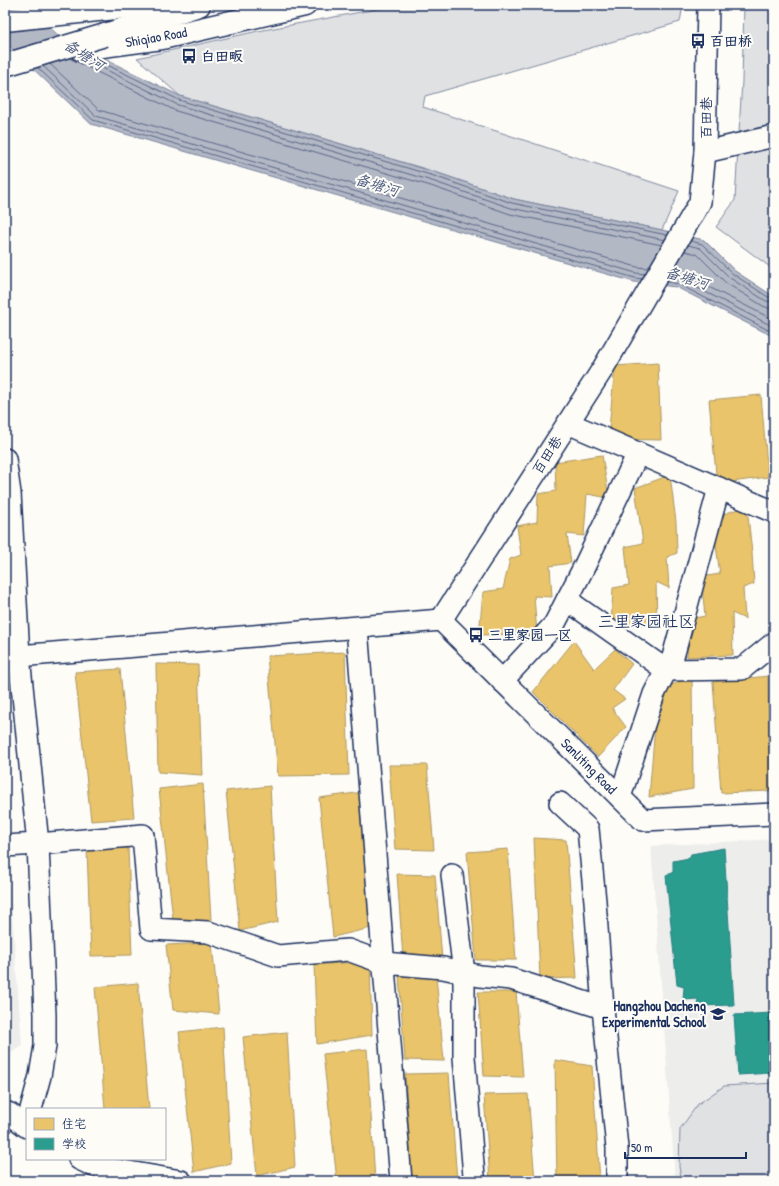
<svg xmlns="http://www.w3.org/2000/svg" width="779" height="1186" viewBox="0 0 779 1186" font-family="'Patrick Hand','LXGW WenKai TC',sans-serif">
  <rect width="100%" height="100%" fill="#fdfcf7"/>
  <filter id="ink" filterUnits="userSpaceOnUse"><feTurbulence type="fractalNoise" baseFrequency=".025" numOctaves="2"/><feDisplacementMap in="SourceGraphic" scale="8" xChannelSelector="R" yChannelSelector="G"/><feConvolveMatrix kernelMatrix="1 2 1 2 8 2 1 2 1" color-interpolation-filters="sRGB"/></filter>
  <g filter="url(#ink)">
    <!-- built -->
    <g fill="#edeeec">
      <polygon points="5,818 22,1045 5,1058"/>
      <polygon points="774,839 774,1181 675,1181 651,846"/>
    </g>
    <!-- green -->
    <g fill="#e0e1e3" stroke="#7e88a0">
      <polygon points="399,5 683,5 680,22 425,96 423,107 679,191 662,230 514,199 435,172 180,96 137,58 258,31"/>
      <polygon points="744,5 774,5 774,270 716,227 735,200 742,81"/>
      <polygon points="774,1083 774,1181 682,1181 679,1167 680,1129 698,1104 724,1086"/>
    </g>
    <!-- water -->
    <polygon fill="#b3b8c5" stroke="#76819c" points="5,5 26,5 60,37 180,96 435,172 514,199 662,230 704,240 735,271 770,294 774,293 774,337 676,287 634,282 91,124 5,42"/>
    <!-- homes -->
    <g fill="#e9c46a" stroke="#ab9766">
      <polygon points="658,363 661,440 608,439 615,366"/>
      <polygon points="761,395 768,477 717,484 709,400"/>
      <polygon points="602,455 609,498 587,494 584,536 567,534 571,563 550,566 552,597 534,596 537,634 479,635 483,592 503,589 510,559 521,555 517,526 537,522 538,494 556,491 555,462"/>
      <polygon points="670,475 676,522 677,553 667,557 669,588 656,582 657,624 611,626 613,588 629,585 625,547 643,543 635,488"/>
      <polygon points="747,506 752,553 754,584 743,588 745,619 732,613 733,655 687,657 689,619 705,616 701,577 720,574 712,518"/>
      <polygon points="574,641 594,669 615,649 632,664 613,690 625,699 612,708 626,727 598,757 533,692"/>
      <polygon points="345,652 349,775 278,776 267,656"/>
      <polygon points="156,664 198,665 202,775 158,772"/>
      <polygon points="120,669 134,818 91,821 75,672"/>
      <polygon points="692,676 693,789 649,797 658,691"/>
      <polygon points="768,676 770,791 721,793 713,682"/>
      <polygon points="389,765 427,765 434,850 395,849"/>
      <polygon points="203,784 211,920 174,929 159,789"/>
      <polygon points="270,786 278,922 240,931 226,791"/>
      <polygon points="363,792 371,928 333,937 319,798"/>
      <polygon points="534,838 566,840 577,978 540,979"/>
      <polygon points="128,848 132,955 91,956 87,850"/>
      <polygon points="508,849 516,960 476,960 467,852"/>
      <polygon points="397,874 435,875 442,959 403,958"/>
      <polygon points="212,943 219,1014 173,1010 166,945"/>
      <polygon points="370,961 372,1035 317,1044 314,965"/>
      <polygon points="399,976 436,976 444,1061 405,1060"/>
      <polygon points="138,983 149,1109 105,1109 95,987"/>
      <polygon points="478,992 516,992 523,1077 484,1076"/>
      <polygon points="223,1027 231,1163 194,1172 179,1032"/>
      <polygon points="287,1032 295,1167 257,1176 243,1037"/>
      <polygon points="367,1049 375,1181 337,1181 323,1054"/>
      <polygon points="555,1060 592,1066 600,1181 557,1181"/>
      <polygon points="449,1073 457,1181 412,1181 405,1074"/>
      <polygon points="528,1094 535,1181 490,1181 484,1095"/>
    </g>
    <!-- schools -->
    <g fill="#2a9d8f" stroke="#267c80">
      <polygon points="724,848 734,1005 697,1006 698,999 683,1000 684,987 677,985 666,876 673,872 673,861 689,858 691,854"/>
      <polygon points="773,1003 774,1003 774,1053 770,1053 772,1073 738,1075 734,1015 772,1013"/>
    </g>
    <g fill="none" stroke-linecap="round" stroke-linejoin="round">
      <!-- shore -->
      <g stroke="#586687" stroke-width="1">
        <polyline points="69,58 176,111 431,186 510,214 662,245"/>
        <polyline points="95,59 179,100 434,176 512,203 667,235"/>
        <polyline points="86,60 178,105 432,181 511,208 665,240"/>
        <polyline points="50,64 99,110 637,267 648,268"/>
        <polyline points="43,66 96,116 636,273 645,274"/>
        <polyline points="38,68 93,120 635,278 642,279"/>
        <polyline points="691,241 702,244 733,274 768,297 774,297"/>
        <polyline points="688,245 700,248 730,278 766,301 774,302"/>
        <polyline points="685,251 697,254 726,283 763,306 768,308 774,308"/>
        <polyline points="673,272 683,274 774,320"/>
        <polyline points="669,277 680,279 774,327"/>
        <polyline points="667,282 678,284 774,333"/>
      </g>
      <!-- minor casing -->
      <g stroke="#1b2f5e" stroke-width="24">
        <g id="minor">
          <polyline points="705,152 774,136"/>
          <polyline points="568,423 774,512"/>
          <polyline points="5,459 10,493 19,656 38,844 45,1015 45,1046 40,1076 31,1109"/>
          <polyline points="567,600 666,670 742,669 774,643"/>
          <polyline points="441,620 602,370 700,202 705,152 708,5"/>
          <polyline points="441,620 643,820 774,814"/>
          <polyline points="357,628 401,1181"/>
          <polyline points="19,656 441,620"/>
          <polyline points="502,681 554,625 584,567 638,453"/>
          <polyline points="620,797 654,694 673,657 719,488"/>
          <polyline points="560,803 588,829 595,901 603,1008"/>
          <polyline points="5,846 38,844 143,835 151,929 208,932 278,956 348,950 384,963 443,968 480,976 511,979 603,1008 617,1148 617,1181"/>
          <polyline points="452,875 464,973 464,1057 474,1176"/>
          <polyline points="5,1112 10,1114 27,1127"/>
          <polyline points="79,1159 94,1166 181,1181"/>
        </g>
      </g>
      <!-- major casing -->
      <g stroke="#1b2f5e" stroke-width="25">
        <polyline id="major" points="80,49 162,38 305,5"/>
      </g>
      <!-- highway casing -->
      <g stroke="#1b2f5e" stroke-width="25">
        <g id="highway">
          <polyline points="5,20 144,5"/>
          <polyline points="105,35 199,5"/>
        </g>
      </g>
      <!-- minor -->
      <use href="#minor" stroke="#fdfcf7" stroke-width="21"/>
      <!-- major -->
      <use href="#major" stroke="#fdfcf7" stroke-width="22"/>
      <!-- highway -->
      <use href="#highway" stroke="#fdfcf7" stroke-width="22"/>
      <!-- highway-bridge casing -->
      <g stroke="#1b2f5e" stroke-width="25" stroke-linecap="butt">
        <polyline id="highway-bridge" points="5,65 105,35"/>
      </g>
      <!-- highway-bridge -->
      <use href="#highway-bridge" stroke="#fdfcf7" stroke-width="22"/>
    </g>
  </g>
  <!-- icons -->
  <defs>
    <g id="bus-bare" transform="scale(1.2)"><path d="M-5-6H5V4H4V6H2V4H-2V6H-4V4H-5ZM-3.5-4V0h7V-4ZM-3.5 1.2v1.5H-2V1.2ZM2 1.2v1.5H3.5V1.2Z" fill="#1b2f5e" stroke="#fdfcf7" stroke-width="2.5" paint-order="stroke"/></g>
    <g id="school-bare" transform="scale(1.2)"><path d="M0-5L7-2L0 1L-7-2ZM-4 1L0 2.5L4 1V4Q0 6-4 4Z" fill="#1b2f5e" stroke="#fdfcf7" stroke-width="2.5" paint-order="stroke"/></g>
  </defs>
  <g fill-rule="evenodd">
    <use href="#bus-bare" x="698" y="41"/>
    <use href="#bus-bare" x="189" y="56"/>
    <use href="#bus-bare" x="476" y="635"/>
    <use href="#school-bare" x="718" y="1014"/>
  </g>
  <g text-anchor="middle" stroke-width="4" stroke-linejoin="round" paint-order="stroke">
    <!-- street labels -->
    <g font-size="14" fill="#1b2f5e" stroke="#fdfcf7">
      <text transform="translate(156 37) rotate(-10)" y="5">Shiqiao Road</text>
      <text transform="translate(706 118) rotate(-89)" y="5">百田巷</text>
      <text transform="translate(547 455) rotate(-57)" y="5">百田巷</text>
      <text transform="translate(589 766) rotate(45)" y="5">Sanliting Road</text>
    </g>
    <!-- poi labels -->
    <g font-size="14" font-weight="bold" fill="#1b2f5e" stroke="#fdfcf7" text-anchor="start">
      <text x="710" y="46">百田桥</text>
      <text x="201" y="61">白田畈</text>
      <text x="488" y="640">三里家园一区</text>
      <text x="706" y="1011" text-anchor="end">Hangzhou Dacheng<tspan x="706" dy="16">Experimental School</tspan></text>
    </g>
    <!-- water labels -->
    <g font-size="15" font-style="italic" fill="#49587d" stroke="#fdfcf7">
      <text transform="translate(84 55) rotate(33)" y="5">备塘河</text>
      <text transform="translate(377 185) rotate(17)" y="5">备塘河</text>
      <text transform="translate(687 278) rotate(17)" y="5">备塘河</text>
    </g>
    <!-- quarter labels -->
    <g font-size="16" fill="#1b2f5e" stroke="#fdfcf7">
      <text x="646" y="627">三里家园社区</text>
    </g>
  </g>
  <!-- margin -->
  <rect width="779" height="1186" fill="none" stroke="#fdfcf7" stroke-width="20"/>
  <rect x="10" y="10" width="759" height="1166" fill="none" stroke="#1b2f5e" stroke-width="1.5" filter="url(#ink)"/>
  <!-- legend -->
  <rect x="26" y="1108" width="140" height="52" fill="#fdfcf7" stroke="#a3aaba"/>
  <rect x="34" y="1118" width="20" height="12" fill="#e9c46a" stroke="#a3aaba"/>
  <text x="62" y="1128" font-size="12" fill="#1b2f5e">住宅</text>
  <rect x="34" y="1138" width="20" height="12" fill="#2a9d8f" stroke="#a3aaba"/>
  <text x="62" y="1148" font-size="12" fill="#1b2f5e">学校</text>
  <!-- scale -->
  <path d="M625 1152v6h121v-6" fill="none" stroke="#1b2f5e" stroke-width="2"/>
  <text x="631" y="1152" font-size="12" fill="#1b2f5e" stroke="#fdfcf7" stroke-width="3" paint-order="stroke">50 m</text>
</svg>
